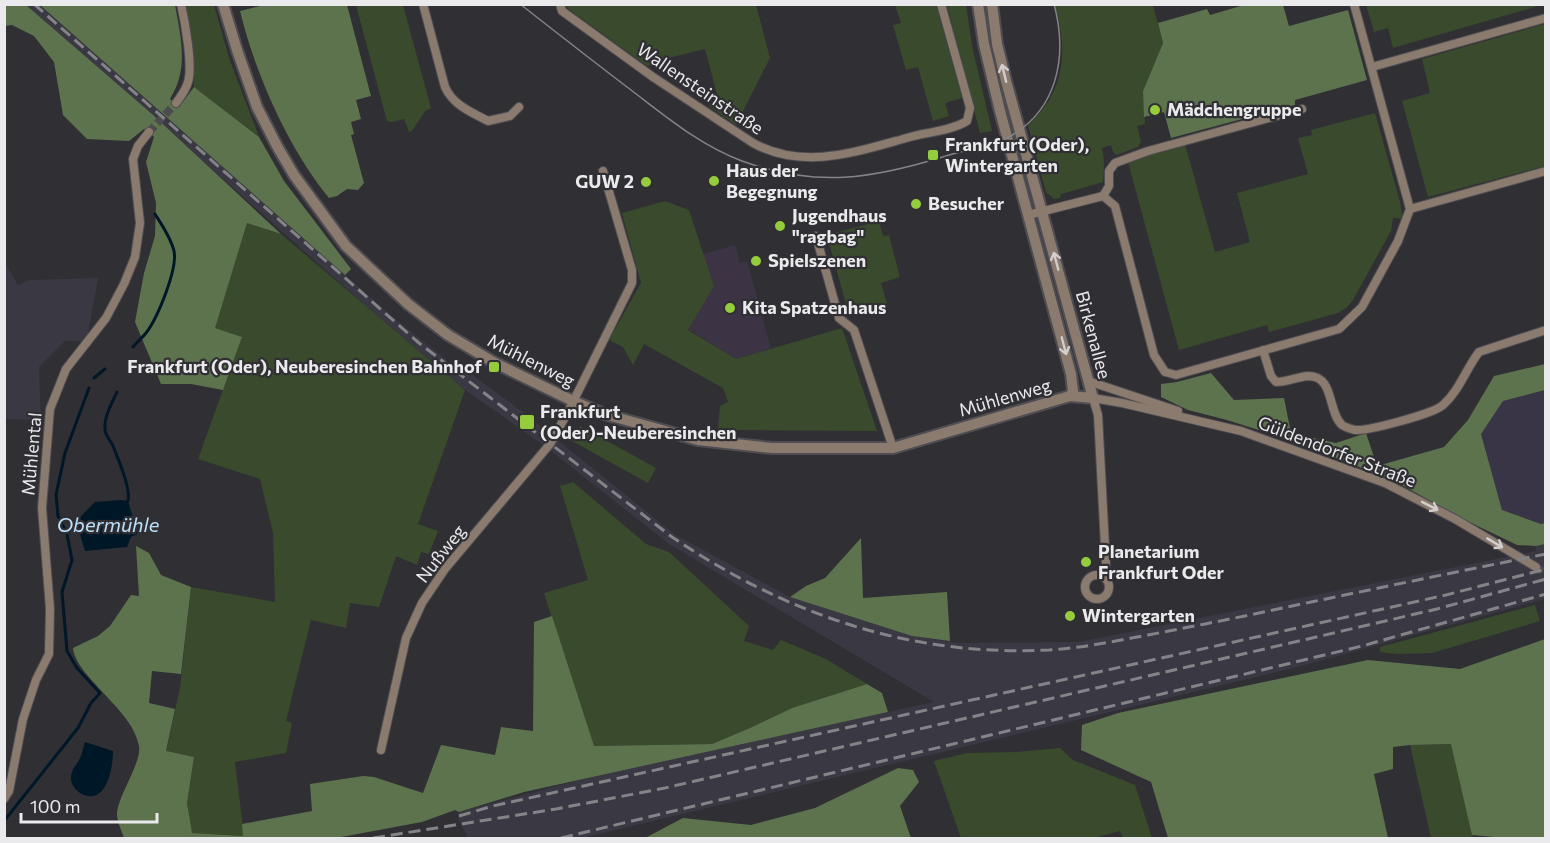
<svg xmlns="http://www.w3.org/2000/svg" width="1550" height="843" viewBox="0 0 1550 843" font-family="Commissioner,sans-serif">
  <rect width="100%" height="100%" fill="#302f34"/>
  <!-- built -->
  <g fill="#393843">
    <polygon points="26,5 40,5 394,318 460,371 463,368 523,412 674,534 790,597 912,636 958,643 1079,642 1536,551 1536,546 1545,544 1545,599 1294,668 582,838 468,838 458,818 459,812 614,771 934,702 669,544 542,444 465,390 366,306"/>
    <polygon points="4,261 18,285 29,280 98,278 88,334 82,341 65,341 39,367 41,420 5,419"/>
  </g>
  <!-- industrial -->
  <polygon fill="#393546" points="1545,390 1545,523 1541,524 1502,510 1481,433 1503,401"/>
  <!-- education -->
  <polygon fill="#3c3444" points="735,245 740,263 747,261 771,348 736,359 688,329 714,286 703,254"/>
  <!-- green -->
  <g fill="#394b2c">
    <polygon points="184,5 214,5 229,58 259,137 194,87 191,49"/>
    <polygon points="356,5 403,5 431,108 425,111 412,131 409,132 404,119 392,122 387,121"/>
    <polygon points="564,5 756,5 770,58 736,125 710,107 709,104 718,98 705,49 664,59 659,64 647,66 571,11"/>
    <polygon points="895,5 936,5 962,98 945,103 949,116 933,121 918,67 906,70 893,25 901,23"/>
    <polygon points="947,5 966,5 972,46 992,131 980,133"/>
    <path d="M 1055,5 L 1153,5 L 1163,43 L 1143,91 L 1145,124 L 1137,126 L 1141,142 L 1138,147 L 1116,155 L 1113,152 L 1111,145 L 1102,148 C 1105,160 1104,171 1103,182 L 1061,194 L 1060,198 L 1054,199 L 1046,192 L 1028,125 C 1066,91 1068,51 1055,5 Z"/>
    <polygon points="1366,5 1366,4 1542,5 1393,48 1388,28 1374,32"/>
    <polygon points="1545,24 1545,166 1428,197 1402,101 1430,93 1422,59"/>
    <polygon points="1375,113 1400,202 1403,219 1393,218 1391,231 1353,300 1346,308 1338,313 1269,332 1267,325 1179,350 1128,162 1185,144 1215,252 1250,242 1237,193 1308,174 1298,138 1312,135 1311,130"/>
    <polygon points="665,201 689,210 714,286 688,330 736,359 842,328 877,431 718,430 720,406 728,402 723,388 644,344 633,365 623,347 609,340 641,283 622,213"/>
    <polygon points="879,221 883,236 889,235 900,277 881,283 887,304 849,315 827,235"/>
    <polygon points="247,223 281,234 465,390 418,524 438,531 429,554 421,552 417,565 396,556 379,607 350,603 346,628 311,620 286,721 292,723 286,753 235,762 244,836 191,833 187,803 194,757 166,752 180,688 191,587 275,602 273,533 260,479 198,459 242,337 214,328"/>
    <polygon points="580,426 656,468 648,483 572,441"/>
    <polygon points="573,482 646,544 669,552 749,626 744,641 773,650 781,640 826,659 867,684 792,708 750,728 712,744 593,746 544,593 588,580 560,486"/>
    <polygon points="1535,605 1540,621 1432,653 1397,654 1380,652 1380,647"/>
    <polygon points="1452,744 1473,838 1431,838 1410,745"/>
    <polygon points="1060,748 1073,760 1135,785 1152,838 1123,838 1120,831 1094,838 961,838 934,761 967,753 1016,752"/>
  </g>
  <!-- forest -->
  <g fill="#5d734e">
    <polygon points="5,5 26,5 152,114 281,234 247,223 215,328 242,337 223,390 191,384 161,384 135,322 144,273 155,236 156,203 146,162 154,137 144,129 129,141 87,139 63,115 54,62 34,36 12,25 5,26"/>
    <path d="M 40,5 L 175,5 C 181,38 189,69 170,99 L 179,107 L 194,87 L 259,137 L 284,181 L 351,269 L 345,275 Z"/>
    <path d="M 264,5 L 347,5 L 371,96 L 356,100 L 361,119 L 351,122 L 354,134 L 351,135 L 364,183 L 358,190 L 347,189 L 337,196 L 329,198 C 288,148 255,73 240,11 Z"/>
    <polygon points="1244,5 1260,6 1262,5 1283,5 1289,26 1348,10 1367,80 1295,100 1295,105 1171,138 1164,112 1144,117 1143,91 1163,43 1158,23 1207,9 1210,15"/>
    <polygon points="1545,364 1545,390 1503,401 1481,434 1502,510 1541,524 1545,523 1545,544 1536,546 1517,545 1457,516 1395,481 1290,440 1227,420 1188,410 1161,397 1161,384 1177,382 1211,373 1234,400 1284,398 1291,433 1336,443 1366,433 1377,466 1444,447 1468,420 1494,376"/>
    <polygon points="861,538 863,598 947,592 950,641 912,636 790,597 806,586 825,578"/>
    <path d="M 136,546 L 149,553 L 161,575 L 191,587 L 181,674 L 152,671 L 149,703 L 175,709 L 166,751 L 194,757 L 187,803 L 192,833 L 243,836 L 242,824 L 312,811 L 310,784 L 363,776 L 374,777 L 423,793 L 441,745 L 495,755 L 501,727 L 533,731 L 534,622 L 552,616 L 594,746 L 712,744 L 750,728 L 792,708 L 867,684 L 882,693 L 888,712 L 524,792 L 459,812 L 455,810 L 422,822 L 336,838 L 124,838 C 122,832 118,823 117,816 C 116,798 142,763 139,746 C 134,711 75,676 73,648 L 98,636 L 110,626 L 131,595 L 139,596 Z"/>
    <polygon points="1545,639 1545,838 1505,838 1472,835 1451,744 1410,745 1393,747 1393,769 1374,774 1388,838 1168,838 1151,782 1081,750 1082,725 1118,713 1368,660 1460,669"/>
    <polygon points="898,768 913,770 919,782 900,806 911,838 645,838 683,818 751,825 815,808"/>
  </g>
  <!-- water -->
  <g fill="#001728">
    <polygon points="121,500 128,501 135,524 140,528 141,532 131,537 127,547 85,551 76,521 95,502"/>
    <path d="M 85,742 L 113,751 C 113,764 109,793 93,796 C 80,798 67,784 72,772 C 73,768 77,764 79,760 C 82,755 83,748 85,742 Z"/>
  </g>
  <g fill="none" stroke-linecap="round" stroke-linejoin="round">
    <!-- stream -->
    <g stroke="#001728" stroke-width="3">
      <path d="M 133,347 C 137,342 142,338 146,333 C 157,319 178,269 174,251 C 171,238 162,225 155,214"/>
      <polyline points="94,378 105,369"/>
      <path d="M 117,392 C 112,403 104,416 105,429 C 105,436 110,439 113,446 C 118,459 131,488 128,501"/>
      <polyline points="4,821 78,728 91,703 100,693 77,668 67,651 62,592 72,560 67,534 58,516 56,495 65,453 89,388"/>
    </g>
    <!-- minor-tunnel -->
    <g stroke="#4c4b50" stroke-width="8" stroke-dasharray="8 4" stroke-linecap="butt">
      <polyline points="149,132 176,103"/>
      <polyline points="1536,567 1546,574"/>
    </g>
    <!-- minor casing -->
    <g stroke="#4e4d52" stroke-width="10">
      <g id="minor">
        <path d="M 423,4 L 445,87 C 453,105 471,112 488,121 L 510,116 L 519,107"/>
        <path d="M 560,4 L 562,11 L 653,77 L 753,143 C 806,172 861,150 914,136 C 931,132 952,130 967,121 L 970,108 L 941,4"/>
        <polyline points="1372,67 1546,18"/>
        <path d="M 176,103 C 181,96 186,90 188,82 C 193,66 185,22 181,4"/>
        <polyline points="1103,196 1109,186 1109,171 1115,163 1148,151 1302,109"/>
        <polyline points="1410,209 1546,171"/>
        <polyline points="1028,215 1103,196 1115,206 1154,355 1165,372 1176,375 1339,329 1362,307 1398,241 1410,209 1354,4"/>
        <polyline points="816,236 839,318 854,330 893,448"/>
        <path d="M 1263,350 L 1271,376 L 1276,382 C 1287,382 1297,377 1308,376 C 1335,376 1327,411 1342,425 C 1345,427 1351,429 1355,430 C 1368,431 1433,414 1443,405 C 1459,391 1466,369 1479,352 L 1546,330"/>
        <polyline points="1088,381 1178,411"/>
        <circle cx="1097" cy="587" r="12"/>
        <polyline points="1102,576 1106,565 1098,415 1093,398 1122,403 1241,431 1385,483 1455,519 1536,567"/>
        <polyline points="381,750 406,638 422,603 445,569 550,444 569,410 632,283 632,270 603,171"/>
        <polyline points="4,799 9,791 23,719 36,680 49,654 50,609 42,508 50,409 66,369 106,318 124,284 135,257 140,223 133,159 138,146 149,132"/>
      </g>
    </g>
    <!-- tertiary casing -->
    <g stroke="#4e4d52" stroke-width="14">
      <g id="tertiary">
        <polyline points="223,4 237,50 257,107 277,146 294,175 346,246 408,304 448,335 495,363 573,401 604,414 698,440 772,448 893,448 1070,396 1093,398 1006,81 997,44 992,4"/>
        <polyline points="978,4 984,44 1000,111 1071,374 1073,391 1070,396"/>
      </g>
    </g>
    <!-- minor -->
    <use href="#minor" stroke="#8b7a6e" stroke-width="8"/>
    <!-- tertiary -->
    <use href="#tertiary" stroke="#8b7a6e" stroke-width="10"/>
    <!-- tram -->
    <path stroke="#848387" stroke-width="1.5" d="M 520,4 C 557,33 594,62 631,90 C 665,116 701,146 742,161 C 816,188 872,179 946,156 C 966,150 988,147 1007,138 C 1058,111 1068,56 1054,4"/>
    <!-- rail -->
    <g stroke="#848387" stroke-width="3" stroke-dasharray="12 6" stroke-linecap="butt">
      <path d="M 34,4 L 419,343 L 672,537 C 786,614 909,657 1049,650 C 1082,648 1115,641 1148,635 C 1190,627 1231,619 1273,610 C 1364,591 1455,572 1546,554"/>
      <polyline points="459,816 493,806 1446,595 1546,569"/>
      <polyline points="373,838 556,809 665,788 1437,609 1546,579"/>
      <polyline points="561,838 1362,646 1546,594"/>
    </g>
  </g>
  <!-- one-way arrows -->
  <defs><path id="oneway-shaft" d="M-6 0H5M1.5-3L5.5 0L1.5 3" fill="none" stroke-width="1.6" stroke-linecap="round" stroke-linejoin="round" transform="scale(1.5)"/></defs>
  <g stroke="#d2cecd">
    <use href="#oneway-shaft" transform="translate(1004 73) rotate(-104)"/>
    <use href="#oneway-shaft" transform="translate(1056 261) rotate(-105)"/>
    <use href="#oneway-shaft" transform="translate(1064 346) rotate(75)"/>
    <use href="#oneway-shaft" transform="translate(1430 506) rotate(27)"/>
    <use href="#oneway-shaft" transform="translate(1495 543) rotate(31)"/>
  </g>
  <!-- markers -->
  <g fill="#94cc3c" stroke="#302f34" stroke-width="2">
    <circle cx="1155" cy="110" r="6"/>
    <rect x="927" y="149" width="12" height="12" rx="3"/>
    <circle cx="714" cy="181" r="6"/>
    <circle cx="646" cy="182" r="6"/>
    <circle cx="916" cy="204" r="6"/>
    <circle cx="780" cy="226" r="6"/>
    <circle cx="756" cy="261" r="6"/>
    <circle cx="730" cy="308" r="6"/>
    <rect x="488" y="361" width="12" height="12" rx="3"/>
    <rect x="519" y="414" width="16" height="16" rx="3"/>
    <circle cx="1086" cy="562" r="6"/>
    <circle cx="1070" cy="616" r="6"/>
  </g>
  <g text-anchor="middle" stroke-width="4.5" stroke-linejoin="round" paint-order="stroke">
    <!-- street labels -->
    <g font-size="18" fill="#eaeaed" stroke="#302f34">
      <text transform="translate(700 89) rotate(34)" y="6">Wallensteinstraße</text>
      <text transform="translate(1093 335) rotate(75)" y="6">Birkenallee</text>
      <text transform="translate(531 361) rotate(27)" y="6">Mühlenweg</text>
      <text transform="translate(1005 398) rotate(-16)" y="6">Mühlenweg</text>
      <text transform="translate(1337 452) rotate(21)" y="6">Güldendorfer Straße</text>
      <text transform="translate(32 454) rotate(-85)" y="6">Mühlental</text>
      <text transform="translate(441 554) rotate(-52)" y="6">Nußweg</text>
    </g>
    <!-- poi labels -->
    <g font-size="18" font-weight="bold" fill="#eaeaed" stroke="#302f34" text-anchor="start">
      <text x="1167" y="116">Mädchengruppe</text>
      <text x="945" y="151">Frankfurt (Oder),<tspan x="945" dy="21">Wintergarten</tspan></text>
      <text x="726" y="177">Haus der<tspan x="726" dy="21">Begegnung</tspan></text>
      <text x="634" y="188" text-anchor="end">GUW 2</text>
      <text x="928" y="210">Besucher</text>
      <text x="792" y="222">Jugendhaus<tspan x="792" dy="21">"ragbag"</tspan></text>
      <text x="768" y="267">Spielszenen</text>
      <text x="742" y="314">Kita Spatzenhaus</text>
      <text x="482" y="373" text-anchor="end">Frankfurt (Oder), Neuberesinchen Bahnhof</text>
      <text x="540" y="418">Frankfurt<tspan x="540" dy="21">(Oder)-Neuberesinchen</tspan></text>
      <text x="1098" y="558">Planetarium<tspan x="1098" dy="21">Frankfurt Oder</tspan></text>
      <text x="1082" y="622">Wintergarten</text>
    </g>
    <!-- water labels -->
    <g font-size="20" font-style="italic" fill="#bae0fb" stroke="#302f34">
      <text x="108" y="532">Obermühle</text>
    </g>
  </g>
  <!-- border -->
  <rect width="1550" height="843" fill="none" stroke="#eaeaed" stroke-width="12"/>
  <!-- scale -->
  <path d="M21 813v9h136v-9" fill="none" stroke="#eaeaed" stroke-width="3"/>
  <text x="30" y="813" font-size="18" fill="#eaeaed" stroke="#302f34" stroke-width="4.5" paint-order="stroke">100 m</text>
</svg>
